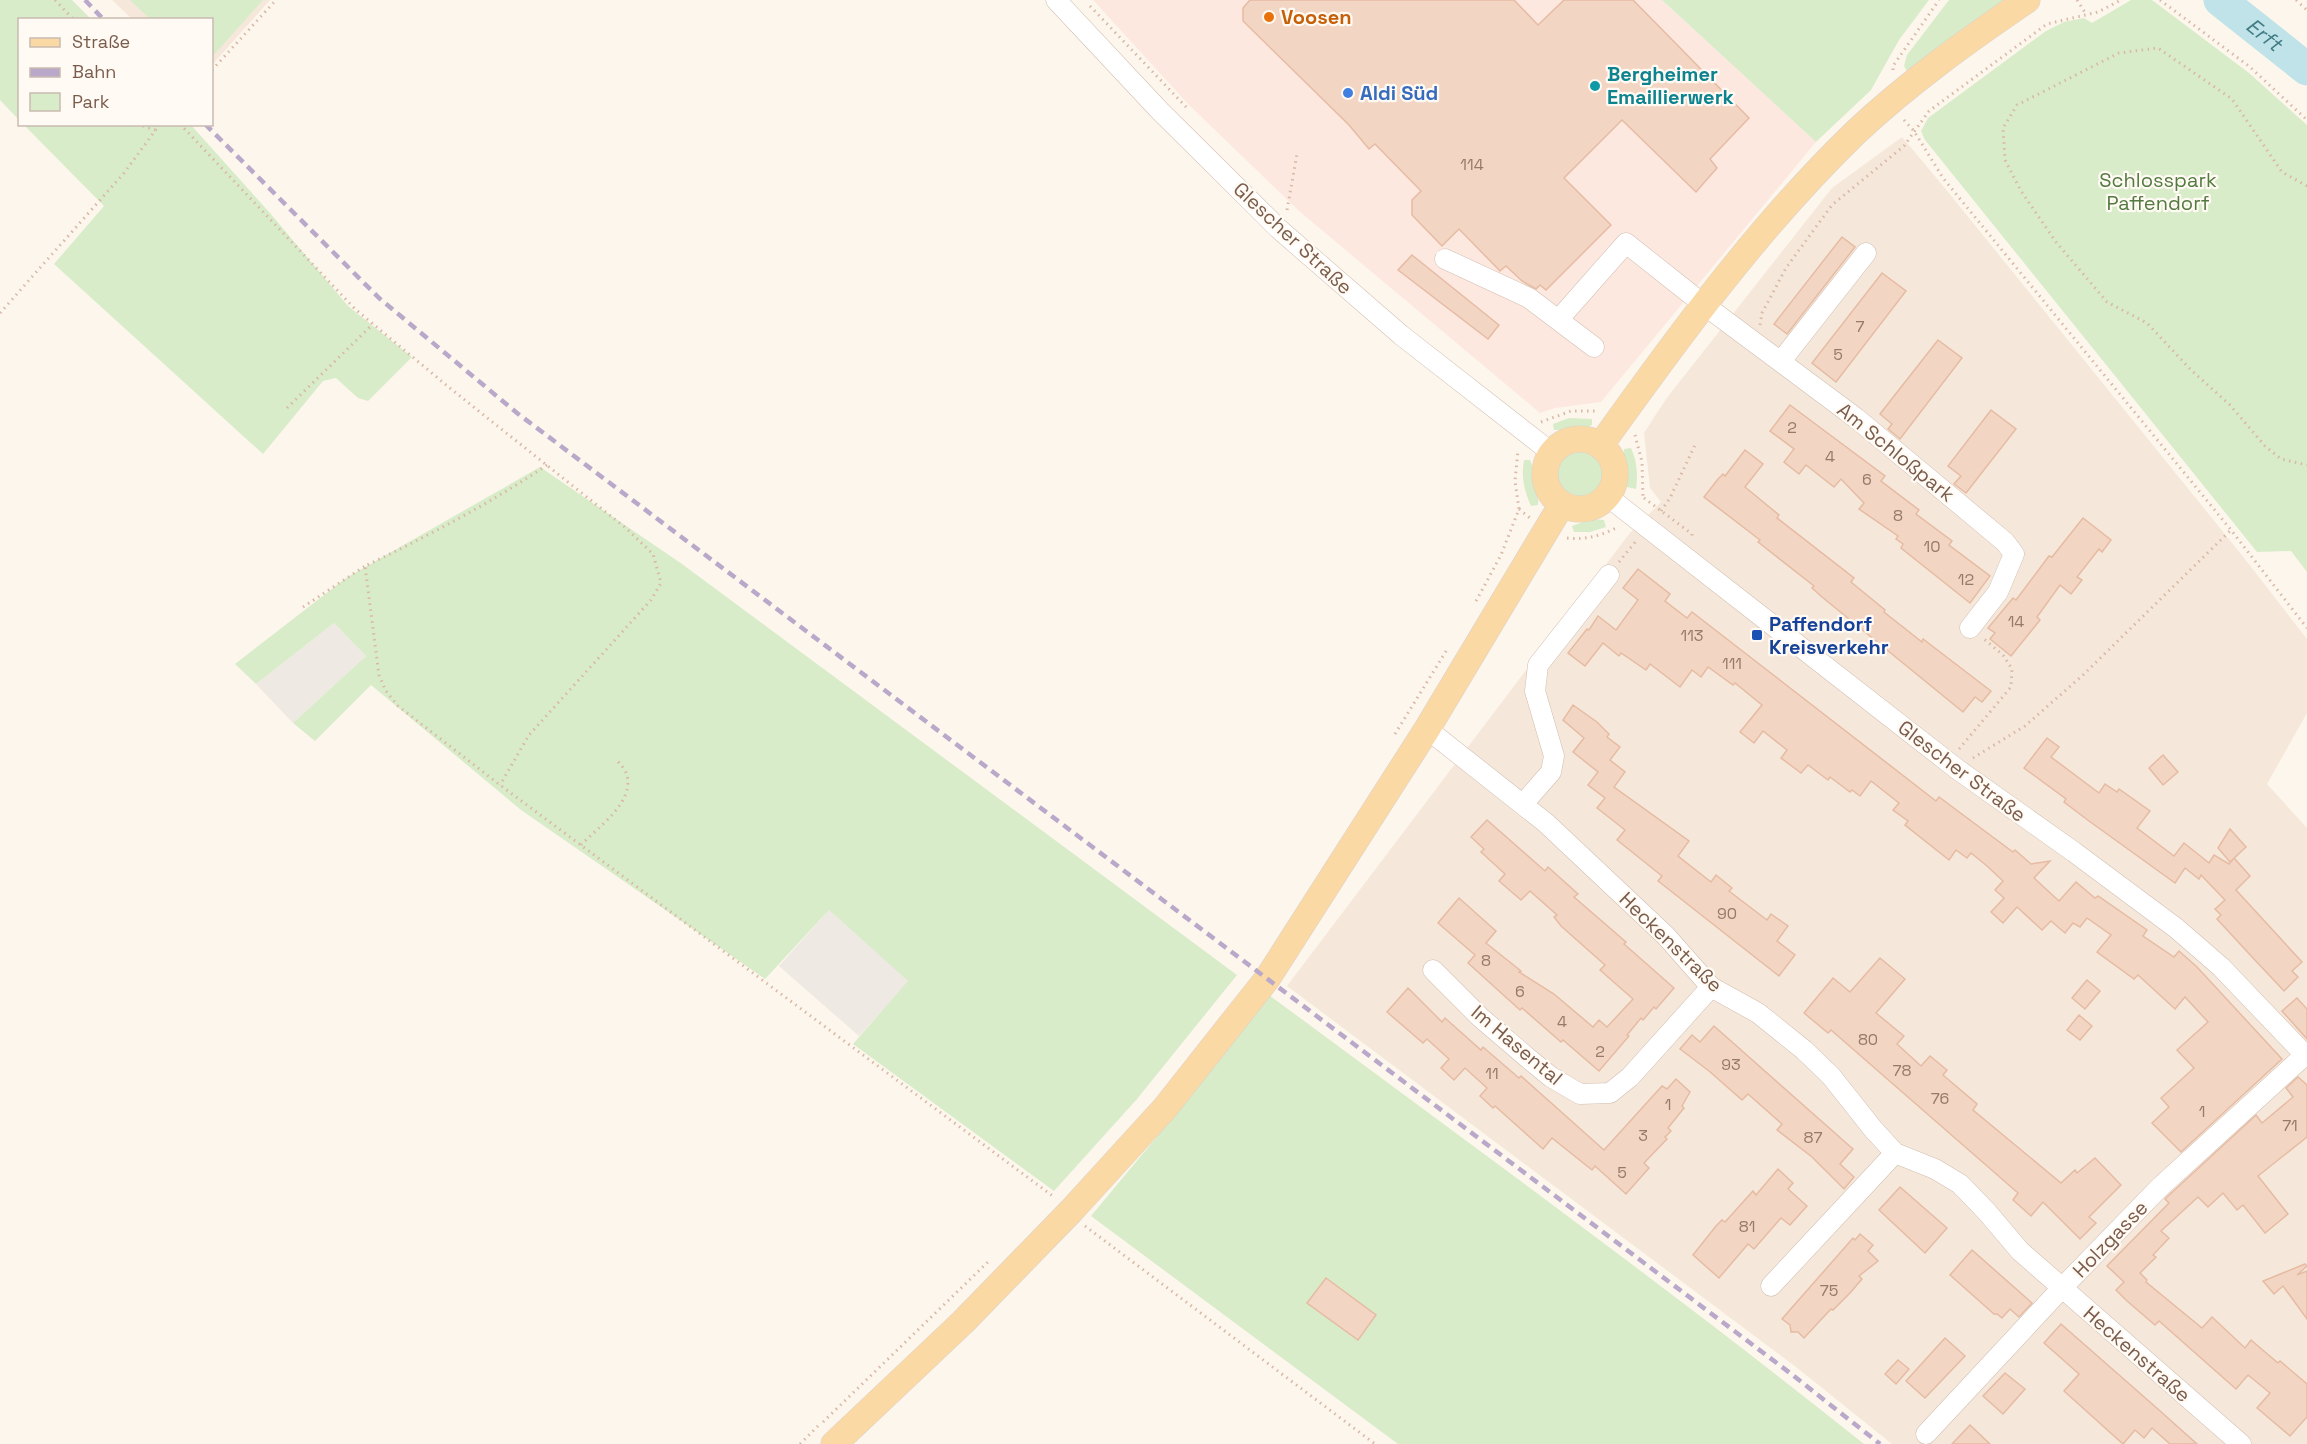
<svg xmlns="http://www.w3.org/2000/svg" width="2307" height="1444" viewBox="0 0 2307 1444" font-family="'Space Grotesk',sans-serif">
  <rect width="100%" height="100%" fill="#fdf6ec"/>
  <!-- residential -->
  <g fill="#f5e8da">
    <polygon points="112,0 270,0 212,65 212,20 132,19"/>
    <polygon points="1902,137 1944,187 2241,554 2307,639 2307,713 2267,784 2307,828 2307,1444 1892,1444 1796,1367 1287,986 1629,534 1661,502 1650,488 1644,433 1666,399 1832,188"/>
  </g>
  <!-- commercial -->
  <polygon fill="#fde8e0" points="1093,0 1662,0 1816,142 1601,402 1555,408 1540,413 1299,211 1189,105"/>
  <!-- industrial -->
  <g fill="#efe9e4">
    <polygon points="334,623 366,656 293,723 256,684"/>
    <polygon points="829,910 909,981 859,1036 779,966"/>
  </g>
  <!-- green -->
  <g fill="#d8ecc9">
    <polygon points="0,0 72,0 91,19 20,20 19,120 0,100"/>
    <polygon points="130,0 263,0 212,57 212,20 150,19"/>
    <polygon points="1662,0 1929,0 1899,40 1871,90 1816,142"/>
    <polygon points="1949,0 2015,0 1907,71 1904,66 1907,55"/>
    <polygon points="2131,0 2152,0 2249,73 2307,125 2307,572 2291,551 2257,552 1925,140 1921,131 1928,118 2046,31 2064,22 2084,18 2092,23"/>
    <polygon points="24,125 191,125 270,213 348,306 412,357 368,401 358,398 336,378 323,381 263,454 54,264 104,206"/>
    <polygon points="1569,418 1592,419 1592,425 1584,429 1554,430 1553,424"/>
    <path d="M 1631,448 C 1637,461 1638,474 1636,489 L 1627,487 L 1623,459 L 1624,449 Z"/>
    <circle cx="1580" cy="474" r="24"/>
    <path d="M 1524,460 L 1530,460 C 1535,471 1532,476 1534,485 C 1536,493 1539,497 1538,505 L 1531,506 C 1524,490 1521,478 1524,460 Z"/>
    <polygon points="540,467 682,564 1237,975 1137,1099 1054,1191 853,1044 908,981 829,910 765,979 521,810 371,685 315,741 293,723 366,656 334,623 256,684 235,664 346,578"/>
    <polygon points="1592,519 1604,520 1606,527 1590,532 1574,532 1572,526"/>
    <path d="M 1269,995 C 1469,1143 1670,1289 1864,1444 L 1398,1444 L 1091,1216 L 1190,1097 Z"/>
  </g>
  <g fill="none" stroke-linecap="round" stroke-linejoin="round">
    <!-- river -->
    <path stroke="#bfe3e8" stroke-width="33" id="s1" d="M 2220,0 L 2307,69"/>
  </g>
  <!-- building -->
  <g fill="#f3d5c3" stroke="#e6bba3" stroke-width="1.5">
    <polygon points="1250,0 1514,0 1538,25 1564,0 1633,0 1749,118 1710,159 1717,168 1696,192 1622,120 1564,178 1611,225 1546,290 1540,285 1536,289 1522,281 1506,266 1500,271 1459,229 1442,246 1412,215 1412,200 1421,191 1375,144 1369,149 1349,125 1243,21 1243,8"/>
    <polygon points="1842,237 1855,247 1787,334 1774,324"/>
    <polygon points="1412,255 1499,325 1488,339 1398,270"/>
    <polygon points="1882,273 1906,291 1836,382 1812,363"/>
    <polygon points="1938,340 1962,358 1900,439 1888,429 1892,424 1880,414"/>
    <polygon points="1790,405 1885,476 1881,481 1919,510 1916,514 1952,541 1949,545 1990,576 1970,603 1901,548 1903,544 1896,539 1898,536 1859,509 1864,503 1841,479 1834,487 1806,465 1799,474 1784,462 1794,449 1770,431"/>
    <polygon points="1991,410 2016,429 1966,493 1954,484 1961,476 1948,466"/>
    <polygon points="1745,450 1763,464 1745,487 1779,515 1777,518 1854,578 1851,582 1885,610 1884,612 1922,642 1923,639 1991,691 1982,702 1975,697 1963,712 1822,597 1812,588 1814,586 1758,542 1760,540 1704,497 1718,479 1723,474 1725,476"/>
    <polygon points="2083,518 2111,540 2102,552 2099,549 2077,577 2082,580 2071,594 2060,585 2037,617 2040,620 2011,656 1990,639 1995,633 1988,628 2013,598 2016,600 2049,556 2052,557"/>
    <polygon points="1638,569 1670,594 1665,601 1687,618 1692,612 1936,801 1939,797 2013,852 2015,850 2031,864 2050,861 2034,878 2059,901 2076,882 2095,898 2098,896 2147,930 2143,936 2174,957 2179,951 2197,967 2282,1059 2181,1152 2152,1123 2169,1107 2161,1098 2194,1068 2177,1050 2208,1022 2185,997 2175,1009 2138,975 2134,979 2097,952 2111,935 2087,918 2080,927 2073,923 2065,933 2051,921 2042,930 2017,907 2003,923 1991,912 2004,898 1995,890 2003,881 1987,866 1971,853 1967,858 1956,850 1949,860 1905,825 1908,821 1893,810 1899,803 1871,781 1860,796 1852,790 1850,792 1830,777 1828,780 1808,765 1801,773 1781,758 1787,750 1763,731 1754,743 1740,732 1762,705 1735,683 1733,685 1708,667 1701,677 1692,670 1680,687 1650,664 1646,670 1621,653 1619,656 1603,643 1585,666 1568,653 1587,629 1589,630 1598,616 1616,630 1638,600 1623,588"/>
    <polygon points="1573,705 1597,722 1609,734 1607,737 1620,747 1610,760 1625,772 1614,787 1689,841 1678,856 1711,882 1716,875 1732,888 1729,891 1767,920 1771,914 1788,926 1777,941 1795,955 1779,976 1658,881 1662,876 1617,840 1625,830 1597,808 1605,798 1588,785 1598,772 1573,752 1584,738 1563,720"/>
    <polygon points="2047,738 2059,747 2051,757 2099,793 2105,784 2117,792 2119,789 2150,811 2137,828 2174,856 2184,843 2209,863 2214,855 2229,864 2234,858 2250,876 2236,890 2302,962 2292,971 2298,977 2284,991 2253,958 2217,919 2221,915 2215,909 2225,900 2201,875 2199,879 2185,868 2175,883 2089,821 2064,802 2066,799 2024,768"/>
    <polygon points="2163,755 2178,772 2163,785 2149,768"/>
    <polygon points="1487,820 1545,871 1548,867 1578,894 1574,897 1626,942 1624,944 1674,988 1656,1009 1654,1007 1643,1020 1641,1018 1627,1035 1629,1036 1599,1071 1563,1040 1561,1042 1522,1008 1520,1010 1468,963 1475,955 1438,923 1459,898 1496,931 1486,943 1521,971 1519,972 1554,994 1593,1027 1599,1020 1607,1027 1633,999 1600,970 1605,965 1561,926 1554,917 1557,915 1530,891 1521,900 1499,881 1505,874 1481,852 1484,849 1471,837"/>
    <polygon points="2230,829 2246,847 2230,862 2218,848"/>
    <polygon points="1880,958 1905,979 1876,1013 1904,1036 1897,1044 1921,1066 1930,1056 1947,1070 1943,1075 1977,1104 1973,1110 2061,1183 2075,1170 2077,1173 2095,1158 2121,1185 2089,1217 2096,1223 2080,1239 2043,1202 2031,1216 2013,1200 2018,1193 1831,1030 1828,1033 1804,1013 1833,978 1850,992"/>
    <polygon points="2087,980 2100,991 2085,1009 2072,998"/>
    <polygon points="1408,988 1442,1022 1445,1018 1481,1050 1483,1047 1519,1078 1521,1076 1604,1150 1662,1086 1667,1089 1676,1079 1690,1092 1682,1106 1684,1108 1668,1128 1671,1131 1665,1137 1667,1139 1644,1163 1649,1168 1626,1194 1595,1166 1592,1170 1552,1138 1543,1149 1495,1106 1493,1108 1480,1096 1487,1088 1465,1068 1454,1080 1441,1068 1449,1059 1427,1039 1423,1043 1387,1012"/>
    <polygon points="2297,998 2307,1009 2307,1039 2282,1011"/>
    <polygon points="2079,1015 2092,1026 2080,1040 2067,1030"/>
    <polygon points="1714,1026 1853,1149 1840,1164 1854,1177 1844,1189 1812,1157 1777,1130 1782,1124 1748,1094 1742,1100 1709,1071 1680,1049 1692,1035 1700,1042"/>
    <polygon points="2298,1077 2307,1085 2307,1137 2258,1176 2288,1214 2265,1233 2243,1205 2237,1210 2223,1193 2208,1207 2198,1197 2161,1231 2169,1238 2153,1255 2156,1257 2140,1273 2147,1280 2146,1282 2202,1328 2212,1317 2245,1348 2251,1340 2278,1363 2280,1361 2307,1384 2307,1417 2290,1436 2257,1408 2270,1393 2248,1375 2236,1389 2159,1321 2155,1325 2127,1301 2116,1290 2124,1282 2107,1266 2169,1203 2165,1199 2167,1197 2256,1115 2262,1123 2293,1097 2286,1088"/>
    <polygon points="1778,1169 1793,1183 1788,1189 1807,1206 1790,1225 1781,1218 1754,1249 1748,1244 1719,1278 1693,1255 1716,1226 1722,1220 1725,1222 1753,1191 1756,1195"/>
    <polygon points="1900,1187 1947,1228 1925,1253 1879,1210"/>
    <polygon points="1860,1234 1873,1245 1868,1251 1878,1261 1859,1276 1862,1279 1850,1293 1833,1310 1831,1309 1804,1338 1798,1332 1791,1332 1790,1325 1782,1319 1853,1238 1855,1240"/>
    <polygon points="1972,1250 2032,1303 2019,1317 2010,1309 2002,1318 1997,1314 1994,1314 1950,1275"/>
    <polygon points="2305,1264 2307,1266 2297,1275 2307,1271 2307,1319 2283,1286 2274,1294 2263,1281"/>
    <polygon points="1326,1278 1376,1315 1358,1340 1307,1303"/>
    <polygon points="2061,1324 2159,1410 2197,1444 2170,1444 2152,1428 2144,1438 2135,1430 2123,1444 2064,1391 2079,1374 2044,1343"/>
    <polygon points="1945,1338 1965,1356 1925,1398 1906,1381"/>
    <polygon points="1898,1360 1909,1369 1896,1384 1885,1374"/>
    <polygon points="2005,1373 2025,1389 2003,1414 1983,1396"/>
    <polygon points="1970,1425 1990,1444 1952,1444"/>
  </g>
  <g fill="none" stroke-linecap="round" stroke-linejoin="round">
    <!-- minor casing -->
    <g stroke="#d1beb0" stroke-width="21">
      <g id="minor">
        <polyline points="1056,0 1160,111 1280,230 1401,335 1552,453"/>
        <polyline points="1445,259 1529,298 1594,347"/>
        <polyline points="1559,319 1626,243 1703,304 1856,418 2005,542 2014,554 1998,592 1970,628"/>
        <polyline points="1781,361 1866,253"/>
        <polyline points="1607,496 1957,769 2074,852 2176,928 2221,967 2307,1057"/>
        <polyline points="1427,729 1546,823 1666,936 1711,987 1758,1013 1804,1050 1831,1076 1873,1129 1895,1153 1935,1169 1960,1184 1987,1212 2020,1251 2241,1444"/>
        <polyline points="1523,804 1551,772 1554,756 1535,691 1538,665 1609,575"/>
        <polyline points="1433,970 1481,1018 1529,1059 1551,1077 1580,1094 1610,1093 1630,1077 1711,987"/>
        <polyline points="1771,1286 1895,1153"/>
        <polyline points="1926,1434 2061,1289 2159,1188 2305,1055"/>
      </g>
    </g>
    <!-- major casing -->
    <g stroke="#dad1cd" stroke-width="27">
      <g id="major">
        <circle cx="1580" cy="474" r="35"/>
        <path d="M 1600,446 C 1678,337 1758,227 1855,133 C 1908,83 1967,41 2027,0"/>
        <polyline points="834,1444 963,1322 1071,1211 1165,1108 1267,979 1427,729 1562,504"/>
      </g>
    </g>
    <!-- path -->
    <g stroke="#d9b8a5" stroke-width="3" stroke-dasharray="1.5 4.5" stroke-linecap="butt">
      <polyline points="55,0 74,20"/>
      <polyline points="2077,0 2086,14"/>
      <polyline points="2160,0 2250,67 2307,120"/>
      <polyline points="2296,0 2307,10"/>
      <polyline points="1090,6 1189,110"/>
      <polyline points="212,70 276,0"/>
      <polyline points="1893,70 1893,66 1939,0"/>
      <polyline points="1904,120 1914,131 1943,178 2231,530 2307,628"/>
      <polyline points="137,124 155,130"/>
      <polyline points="180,124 355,309 451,389 627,529 653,554 661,583 651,600 529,735 500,785"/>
      <polyline points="2307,186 2282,172 2232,99 2158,48 2119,53 2017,105 2003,128 2005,160 2021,191 2056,242 2107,302 2147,323 2191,370 2230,405 2265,446 2281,459 2307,465"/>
      <polyline points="1287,210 1297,154"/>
      <polyline points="0,313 124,173 160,124"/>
      <polyline points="1760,325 1762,313 1786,268 1832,205 1904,146 1929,111 2047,24 2098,12 2121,0"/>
      <polyline points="287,408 373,324"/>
      <polyline points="1541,422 1571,411 1598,411"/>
      <polyline points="1635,435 1642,462 1643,499"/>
      <path d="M 547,465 C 489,504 428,536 365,566 L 379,675 L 386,691 L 398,706 L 500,785 L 1054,1197"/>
      <polyline points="1644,498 1692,534 1692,539"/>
      <polyline points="1519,509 1530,518"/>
      <polyline points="1661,511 1670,498 1695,445"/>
      <path d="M 1567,538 C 1585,540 1600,536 1616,528"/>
      <polyline points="1619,562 1636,541"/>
      <polyline points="1476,601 1501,555 1519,509 1515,481 1518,450"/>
      <polyline points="303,607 365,566"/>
      <polyline points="1395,734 1448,648"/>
      <polyline points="1959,749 2011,687 2012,669 2003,655 1984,639"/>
      <polyline points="1973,758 2025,726 2083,675 2231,530"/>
      <path d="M 581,845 C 598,827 634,803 627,775 C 625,769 620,764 616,759"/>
      <polyline points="1085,1226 1375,1444"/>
      <polyline points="823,1422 990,1260"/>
      <polyline points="800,1444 818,1426"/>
    </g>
    <!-- minor -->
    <use href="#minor" stroke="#fff" stroke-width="20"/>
    <!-- major -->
    <use href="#major" stroke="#fbd9a5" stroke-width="26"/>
    <!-- rail -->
    <g stroke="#b9a8c9" stroke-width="4.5" stroke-dasharray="9 6" stroke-linecap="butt">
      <polyline points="85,0 104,20"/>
      <polyline points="205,124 379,298 517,413 1790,1373 1880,1444"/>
    </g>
  </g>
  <!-- markers -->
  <circle fill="#e8710a" stroke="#fffaf3" stroke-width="2" cx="1269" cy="17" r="6"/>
  <circle fill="#0f9aa8" stroke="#fffaf3" stroke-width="2" cx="1595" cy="86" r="6"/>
  <circle fill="#3f7fe0" stroke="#fffaf3" stroke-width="2" cx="1348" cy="93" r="6"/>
  <rect fill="#1a4fb4" stroke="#fffaf3" stroke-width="2" x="1751" y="629" width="12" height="12" rx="3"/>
  <g text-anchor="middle" stroke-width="4.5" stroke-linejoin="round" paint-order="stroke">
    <!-- number labels -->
    <g font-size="16" fill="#987a6a">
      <text x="1472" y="170">114</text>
      <text x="1860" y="332">7</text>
      <text x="1838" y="360">5</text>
      <text x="1792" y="433">2</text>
      <text x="1830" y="462">4</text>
      <text x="1867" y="485">6</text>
      <text x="1898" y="521">8</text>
      <text x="1932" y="552">10</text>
      <text x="1966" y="585">12</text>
      <text x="2016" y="627">14</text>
      <text x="1692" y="641">113</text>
      <text x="1732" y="669">111</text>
      <text x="1727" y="919">90</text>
      <text x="1486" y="966">8</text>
      <text x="1520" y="997">6</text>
      <text x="1562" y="1027">4</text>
      <text x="1868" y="1045">80</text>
      <text x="1600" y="1057">2</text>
      <text x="1731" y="1070">93</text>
      <text x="1902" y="1076">78</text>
      <text x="1492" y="1079">11</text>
      <text x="1940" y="1104">76</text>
      <text x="1668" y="1110">1</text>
      <text x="2202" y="1117">1</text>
      <text x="2290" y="1131">71</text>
      <text x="1643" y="1141">3</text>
      <text x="1813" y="1143">87</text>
      <text x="1622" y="1178">5</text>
      <text x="1747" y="1232">81</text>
      <text x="1829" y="1296">75</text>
    </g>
    <!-- food labels -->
    <g font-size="20" font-weight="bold" fill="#c56008" stroke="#fffaf3" text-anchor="start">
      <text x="1281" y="24">Voosen</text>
    </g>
    <!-- culture labels -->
    <g font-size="20" font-weight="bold" fill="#0d838f" stroke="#fffaf3" text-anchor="start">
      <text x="1607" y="81">Bergheimer<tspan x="1607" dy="23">Emaillierwerk</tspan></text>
    </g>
    <!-- shop labels -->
    <g font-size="20" font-weight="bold" fill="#366cbe" stroke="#fffaf3" text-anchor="start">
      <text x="1360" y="100">Aldi Süd</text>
    </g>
    <!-- park labels -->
    <g font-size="20" fill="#537a41" stroke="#fffaf3">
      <text x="2158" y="187">Schlosspark<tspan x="2158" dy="23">Paffendorf</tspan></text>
    </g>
    <!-- street labels -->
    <g font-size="20" fill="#7a5c4d" stroke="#fffaf3">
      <text transform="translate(1293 238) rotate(43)" y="7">Glescher Straße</text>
      <text transform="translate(1896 452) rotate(39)" y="7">Am Schloßpark</text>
      <text transform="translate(1962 771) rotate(37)" y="7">Glescher Straße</text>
      <text transform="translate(1671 942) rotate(44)" y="7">Heckenstraße</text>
      <text transform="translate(1517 1045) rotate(40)" y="7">Im Hasental</text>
      <text transform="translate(2110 1239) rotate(-46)" y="7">Holzgasse</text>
      <text transform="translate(2137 1354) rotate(41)" y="7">Heckenstraße</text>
    </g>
    <!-- transit labels -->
    <g font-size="20" font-weight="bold" fill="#164399" stroke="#fffaf3" text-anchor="start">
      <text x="1769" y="631">Paffendorf<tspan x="1769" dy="23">Kreisverkehr</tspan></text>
    </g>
    <!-- water labels -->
    <g font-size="21" font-style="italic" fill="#437c86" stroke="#fffaf3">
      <text dy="7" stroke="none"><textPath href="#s1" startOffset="56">Erft</textPath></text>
    </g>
  </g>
  <!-- legend -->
  <rect x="18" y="18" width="195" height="108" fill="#fffaf3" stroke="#cabbb1" stroke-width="1.5"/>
  <rect x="30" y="38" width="30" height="9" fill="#fbd9a5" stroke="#cabbb1" stroke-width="1.5"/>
  <text x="72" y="48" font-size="18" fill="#7a5c4d">Straße</text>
  <rect x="30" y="68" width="30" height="9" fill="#b9a8c9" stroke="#cabbb1" stroke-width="1.5"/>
  <text x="72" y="78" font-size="18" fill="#7a5c4d">Bahn</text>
  <rect x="30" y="93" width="30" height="18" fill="#d8ecc9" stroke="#cabbb1" stroke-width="1.5"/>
  <text x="72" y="108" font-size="18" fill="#7a5c4d">Park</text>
</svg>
